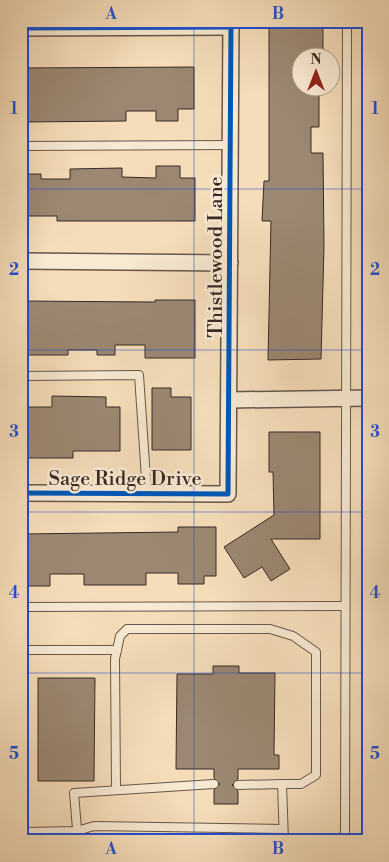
<svg xmlns="http://www.w3.org/2000/svg" width="389" height="862" viewBox="0 0 389 862" font-family="'Libre Bodoni',serif">
  <rect width="100%" height="100%" fill="#f5ddba"/>
  <filter id="stains"><feTurbulence type="fractalNoise" baseFrequency=".004" numOctaves="4"/><feColorMatrix values="0 0 0 0 .2 0 0 0 0 .09 0 0 0 0 .02 0 0 0 .5 -.17"/></filter>
  <radialGradient id="worn" r=".72"><stop offset=".6" stop-color="#630" stop-opacity="0"/><stop offset="1" stop-color="#630" stop-opacity=".3"/></radialGradient>
  <!-- building -->
  <g fill="#9b8772" stroke="#392a24">
    <polygon points="269,21 323,21 323,58 302,58 302,88 319,88 319,127 311,127 311,153 323,153 324,247 321,359 268,360 271,221 262,221 264,181 269,181"/>
    <polygon points="194,67 194,109 178,109 178,121 156,121 156,111 126,111 126,121 24,122 24,111 21,111 21,68"/>
    <polygon points="156,166 180,166 180,178 195,178 195,221 57,221 57,216 21,216 21,174 41,174 41,179 70,179 70,169 122,168 122,177 156,178"/>
    <polygon points="155,300 195,300 195,358 145,358 145,345 115,345 115,355 97,355 97,350 68,350 68,355 21,355 21,301 155,302"/>
    <polygon points="152,388 171,388 171,397 191,397 191,450 152,450"/>
    <polygon points="52,396 106,397 106,407 120,407 120,451 73,451 73,458 21,458 21,407 52,407"/>
    <polygon points="269,432 320,432 320,539 271,539 290,569 271,581 262,567 244,578 224,547 274,515 273,472 269,472"/>
    <polygon points="178,527 216,527 216,576 204,576 204,584 178,584 178,573 146,573 146,585 84,585 84,574 50,574 50,586 21,586 21,534 178,532"/>
    <polygon points="213,666 239,666 239,673 275,673 274,755 279,755 279,769 238,769 238,779 232,785 238,791 238,804 214,804 214,790 220,784 214,778 214,769 176,769 177,674 213,674"/>
    <polygon points="38,678 95,678 94,781 38,781"/>
  </g>
  <g fill="none" stroke-linecap="round" stroke-linejoin="round">
    <!-- service casing -->
    <g stroke="#68574a" stroke-width="10">
      <g id="service">
        <polyline points="21,146 231,145"/>
        <polyline points="21,376 139,375 147,493"/>
        <polyline points="21,607 345,606"/>
        <polyline points="21,650 117,650"/>
        <polyline points="238,785 282,784 284,841"/>
        <polyline points="116,790 115,659 120,636 127,629 270,629 293,636 316,652 316,775 301,784 282,784"/>
        <polyline points="21,832 77,831 94,826 283,829"/>
        <polyline points="78,841 74,793 214,784"/>
        <polyline points="345,841 347,21"/>
      </g>
    </g>
    <!-- minor casing -->
    <g stroke="#68574a" stroke-width="18">
      <g id="minor">
        <polyline points="21,28 231,27"/>
        <polyline points="21,261 230,263"/>
        <polyline points="229,400 368,398"/>
        <polyline points="21,493 228,494 231,21"/>
      </g>
    </g>
    <!-- service -->
    <use href="#service" stroke="#f8e9d2" stroke-width="8"/>
    <!-- minor -->
    <use href="#minor" stroke="#f8e9d2" stroke-width="15"/>
    <!-- cycleway casing -->
    <g stroke="#f8e9d2" stroke-width="8">
      <g id="cycleway">
        <polyline points="21,28 231,27"/>
        <polyline points="21,493 228,494 231,21"/>
      </g>
    </g>
    <!-- cycleway -->
    <use href="#cycleway" stroke="#0057b8" stroke-width="5"/>
  </g>
  <!-- grid -->
  <path fill="none" stroke="#1d4ed8" stroke-width="1" stroke-opacity="0.55" d="M 194,21 L 194,841M 21,189 L 368,189M 21,350 L 368,350M 21,512 L 368,512M 21,673 L 368,673"/>
  <g text-anchor="middle" stroke-width="5" stroke-linejoin="round" paint-order="stroke">
    <!-- street labels -->
    <g font-size="20" fill="#392a24" stroke="#f8e9d2">
      <text transform="translate(215 257) rotate(-90)" y="7">Thistlewood Lane</text>
      <text x="125" y="485">Sage Ridge Drive</text>
    </g>
  </g>
  <!-- margin -->
  <rect width="389" height="862" fill="none" stroke="#f5ddba" stroke-width="55"/>
  <!-- north arrow -->
  <g transform="translate(316 72)"><circle r="24" fill="#f8e9d2" stroke="#ac9d8c"/>
  <path d="M0-4L9 19L0 12L-9 19Z" fill="#8f2418"/>
  <text y="-8" font-size="14" font-weight="bold" text-anchor="middle" fill="#392a24">N</text>
  </g>
  <rect x="28" y="28" width="334" height="806" fill="none" stroke="#1d4ed8" stroke-width="2"/>
  <g font-size="16" text-anchor="middle" font-weight="bold" fill="#1d4ed8">
    <text x="111" y="19">A</text>
    <text x="278" y="19">B</text>
    <text x="14" y="114">1</text>
    <text x="375" y="114">1</text>
    <text x="14" y="275">2</text>
    <text x="375" y="275">2</text>
    <text x="14" y="437">3</text>
    <text x="375" y="437">3</text>
    <text x="14" y="598">4</text>
    <text x="375" y="598">4</text>
    <text x="14" y="759">5</text>
    <text x="375" y="759">5</text>
    <text x="111" y="854">A</text>
    <text x="278" y="854">B</text>
  </g>
  <rect width="100%" height="100%" filter="url(#stains)"/>
  <rect width="100%" height="100%" fill="url(#worn)"/>
</svg>
